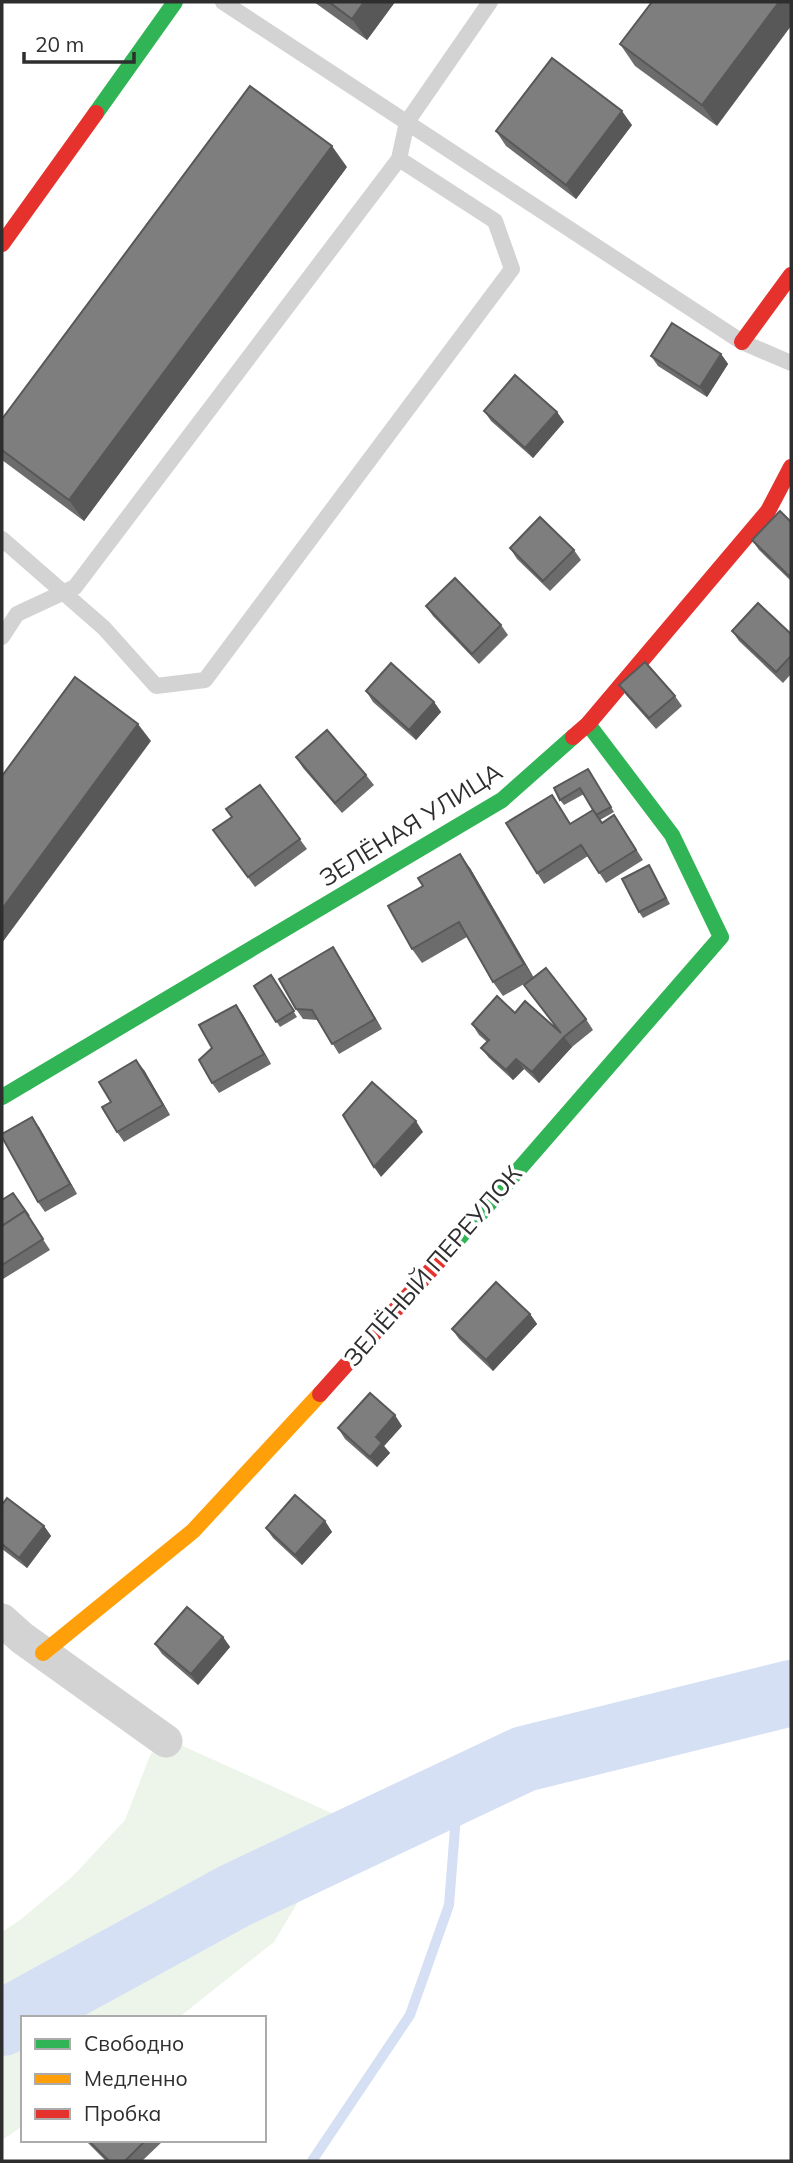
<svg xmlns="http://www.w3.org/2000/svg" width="793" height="2163" viewBox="0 0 793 2163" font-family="Mulish,sans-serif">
  <rect width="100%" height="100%" fill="#fff"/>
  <!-- green -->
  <polygon fill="#edf5ea" points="183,1746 347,1820 274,1942 178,2018 23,2018 23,2126 2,2140 2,1932 20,1920 73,1876 125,1820 151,1753"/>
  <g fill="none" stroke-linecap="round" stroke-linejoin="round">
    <!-- stream -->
    <polyline stroke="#d5e0f4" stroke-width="10" points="312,2161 410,2015 449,1905 458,1790"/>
    <!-- river -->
    <polyline stroke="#d5e0f4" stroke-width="66" points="2,2023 236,1895 524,1759 791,1693"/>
    <!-- lane -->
    <g stroke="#d3d3d3" stroke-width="16">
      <polyline points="223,2 742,342 791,363"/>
      <polyline points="2,539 104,628 156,686 205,680 512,269 495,221 399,159"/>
      <polyline points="2,637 17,614 75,587 399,159 407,122 490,2"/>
    </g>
    <!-- street -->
    <polyline stroke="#d3d3d3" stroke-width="33" points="2,1620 22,1638 166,1741"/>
    <!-- fast -->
    <g stroke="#30b455" stroke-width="16">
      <polyline points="96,113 175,2"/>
      <polyline points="2,1097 502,800 573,737"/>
      <polyline points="447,1252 721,937 672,835 588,724"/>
    </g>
    <!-- slow -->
    <polyline stroke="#ff9f0a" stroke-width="16" points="43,1653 193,1531 320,1394"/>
    <!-- jam -->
    <g stroke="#e5322d" stroke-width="16">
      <polyline points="2,244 96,113"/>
      <polyline points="742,342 791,275"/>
      <polyline points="573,737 588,724 768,511 791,467"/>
      <polyline points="320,1394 447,1252"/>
    </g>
  </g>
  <!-- wall -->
  <g fill="#6c6c6c">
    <polygon points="314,2 395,2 367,40"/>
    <polygon points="652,2 717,126 635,66 620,44"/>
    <polygon points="632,125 576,199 506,146 496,131"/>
    <polygon points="347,167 84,521 2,460 2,450"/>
    <polygon points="721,354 728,364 707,397 658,366 651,356"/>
    <polygon points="484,411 557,412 564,422 533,458 491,421"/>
    <polygon points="791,522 791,581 759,550 752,540"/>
    <polygon points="510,548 574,550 581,560 550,591 517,559"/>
    <polygon points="426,606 501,625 508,635 479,664 433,616"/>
    <polygon points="732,631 791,634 791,674 783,683 739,641"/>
    <polygon points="619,685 675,696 682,706 656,729 626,695"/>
    <polygon points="366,691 434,702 441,712 416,740 373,702"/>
    <polygon points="296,757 366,775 374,785 342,813 303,768"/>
    <polygon points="591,774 614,812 600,820 584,794 564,805 560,800"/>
    <polygon points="260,785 307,849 255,887 213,830 232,817"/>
    <polygon points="559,805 570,823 602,823 621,825 643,860 606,883 588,856 544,884 537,873"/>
    <polygon points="649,865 670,904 643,918 639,912"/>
    <polygon points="470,868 534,978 586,1019 593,1030 572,1047 539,1083 524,1069 513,1080 489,1058 481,1048 487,1042 479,1035 472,1024 515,1013 559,1032 531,980 503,996 493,982 467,937 422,963 412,949"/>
    <polygon points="340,958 382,1029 339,1054 318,1020 303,1019 296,1009"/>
    <polygon points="271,975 297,1017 280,1027 254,986"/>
    <polygon points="236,1005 243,1015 271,1064 219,1093 212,1083 212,1048"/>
    <polygon points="144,1070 170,1115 124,1142 117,1132 111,1102"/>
    <polygon points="39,1127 77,1194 45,1212 38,1202"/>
    <polygon points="13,1193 50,1250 3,1279 2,1200"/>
    <polygon points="530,1314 537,1324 493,1371 459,1339 452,1329"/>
    <polygon points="402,1426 384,1446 390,1453 377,1467 345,1439 338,1428"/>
    <polygon points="2,1505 44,1526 51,1536 27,1568 2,1549"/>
    <polygon points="325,1521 332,1532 302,1565 273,1538 266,1528"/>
    <polygon points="223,1637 230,1647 198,1685 162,1654 155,1644"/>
    <polygon points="85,2140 164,2140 142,2161 106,2161"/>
  </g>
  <!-- shaded-wall -->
  <g fill="#585858">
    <polygon points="364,2 395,2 367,40 352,19"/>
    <polygon points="779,2 791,2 791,26 717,126 702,105"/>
    <polygon points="622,111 632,125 576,199 566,185"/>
    <polygon points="332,146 347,167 84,521 69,500"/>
    <polygon points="721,354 728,364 707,397 700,387"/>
    <polygon points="557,412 564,422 533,458 525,448"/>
    <polygon points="434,702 441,712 416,740 409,730"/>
    <polygon points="138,724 151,741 2,943 2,909"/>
    <polygon points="460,854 470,868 534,978 524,964"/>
    <polygon points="333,947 340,958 382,1029 375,1019"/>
    <polygon points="236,1005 243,1015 271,1064 264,1054"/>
    <polygon points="564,1037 572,1047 539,1083 532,1072"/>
    <polygon points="516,1059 524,1069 513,1080 506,1070"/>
    <polygon points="136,1060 144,1070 170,1115 163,1105"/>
    <polygon points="32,1117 39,1127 77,1194 70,1184"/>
    <polygon points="416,1121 423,1132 381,1177 374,1167"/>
    <polygon points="530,1314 537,1324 493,1371 486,1360"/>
    <polygon points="395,1415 402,1426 384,1446 390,1453 377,1467 370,1457 376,1437"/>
    <polygon points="325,1521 332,1532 302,1565 295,1555"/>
    <polygon points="44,1526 51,1536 27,1568 19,1558"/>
    <polygon points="223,1637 230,1647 198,1685 191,1674"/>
  </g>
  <!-- building -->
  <g fill="#7e7e7e" stroke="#585858" stroke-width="2">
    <polygon points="329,2 364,2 352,19"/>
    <polygon points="652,2 779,2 702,105 620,44"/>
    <polygon points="552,58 622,111 566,185 496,131"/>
    <polygon points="250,86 332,146 69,500 2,450 2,419"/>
    <polygon points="672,323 721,354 700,387 651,356"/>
    <polygon points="515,375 557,412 525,448 484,411"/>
    <polygon points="780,511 791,522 791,573 789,576 752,540"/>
    <polygon points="540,517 574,550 543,581 510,548"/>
    <polygon points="455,578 501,625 472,654 426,606"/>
    <polygon points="758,603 791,634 791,656 776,672 732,631"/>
    <polygon points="645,662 675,696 649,718 619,685"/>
    <polygon points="391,663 434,702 409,730 366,691"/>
    <polygon points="75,677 138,724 2,909 2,776"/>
    <polygon points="327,730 366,775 335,803 296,757"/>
    <polygon points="588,769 611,807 596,815 580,788 560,800 554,788"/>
    <polygon points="260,785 300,839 248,877 213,830 232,817 226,809"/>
    <polygon points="552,795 570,824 593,810 602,823 614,815 636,850 599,873 581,845 537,873 506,823"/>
    <polygon points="460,854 524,964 493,982 459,922 412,949 388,906 423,886 418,878"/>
    <polygon points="649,865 666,898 639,912 622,879"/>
    <polygon points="333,947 375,1019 332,1044 312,1010 296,1009 279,979"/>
    <polygon points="546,968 586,1019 564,1037 532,1072 516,1059 506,1070 481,1048 489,1040 472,1024 497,996 515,1013 525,1001 561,1033 524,985"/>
    <polygon points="271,975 294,1011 276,1022 254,986"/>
    <polygon points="236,1005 264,1054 212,1083 199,1060 212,1048 199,1025"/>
    <polygon points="136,1060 163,1105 117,1132 102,1107 111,1102 99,1082"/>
    <polygon points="372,1082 416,1121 374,1167 343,1115"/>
    <polygon points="32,1117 70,1184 38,1202 2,1137 2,1134"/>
    <polygon points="13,1193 29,1216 25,1211 2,1226 2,1200"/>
    <polygon points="25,1211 43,1239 2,1265 2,1226"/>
    <polygon points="496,1282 530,1314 486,1360 452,1329"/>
    <polygon points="370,1393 395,1415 376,1437 382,1443 370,1457 338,1428"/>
    <polygon points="295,1495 325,1521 295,1555 266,1528"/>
    <polygon points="7,1498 44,1526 19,1558 2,1544 2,1505"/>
    <polygon points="187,1607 223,1637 191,1674 155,1644"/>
    <polygon points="88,2140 146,2140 125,2161 109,2161"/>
  </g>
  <g text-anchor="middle" stroke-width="7" stroke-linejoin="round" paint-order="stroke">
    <!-- street labels -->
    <g font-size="24" fill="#2e2e2e" stroke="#fff">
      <text transform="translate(411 825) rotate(-32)" y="8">ЗЕЛЁНАЯ УЛИЦА</text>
      <text transform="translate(433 1266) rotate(-49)" y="8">ЗЕЛЁНЫЙ ПЕРЕУЛОК</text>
    </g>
  </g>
  <!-- border -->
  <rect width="793" height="2163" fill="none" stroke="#2e2e2e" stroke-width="7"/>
  <!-- legend -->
  <rect x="21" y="2016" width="245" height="126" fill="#ffffff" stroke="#ababab" stroke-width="2"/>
  <rect x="35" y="2039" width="35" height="10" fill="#30b455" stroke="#ababab" stroke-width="2"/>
  <text x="84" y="2051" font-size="21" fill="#2e2e2e">Свободно</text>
  <rect x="35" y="2074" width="35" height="10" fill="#ff9f0a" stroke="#ababab" stroke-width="2"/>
  <text x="84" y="2086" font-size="21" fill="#2e2e2e">Медленно</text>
  <rect x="35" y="2109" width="35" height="10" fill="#e5322d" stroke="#ababab" stroke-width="2"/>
  <text x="84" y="2121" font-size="21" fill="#2e2e2e">Пробка</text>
  <!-- scale -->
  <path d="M24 52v10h110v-10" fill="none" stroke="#2e2e2e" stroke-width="3.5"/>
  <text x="35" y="52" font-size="21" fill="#2e2e2e" stroke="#ffffff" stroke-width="5" paint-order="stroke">20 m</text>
</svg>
